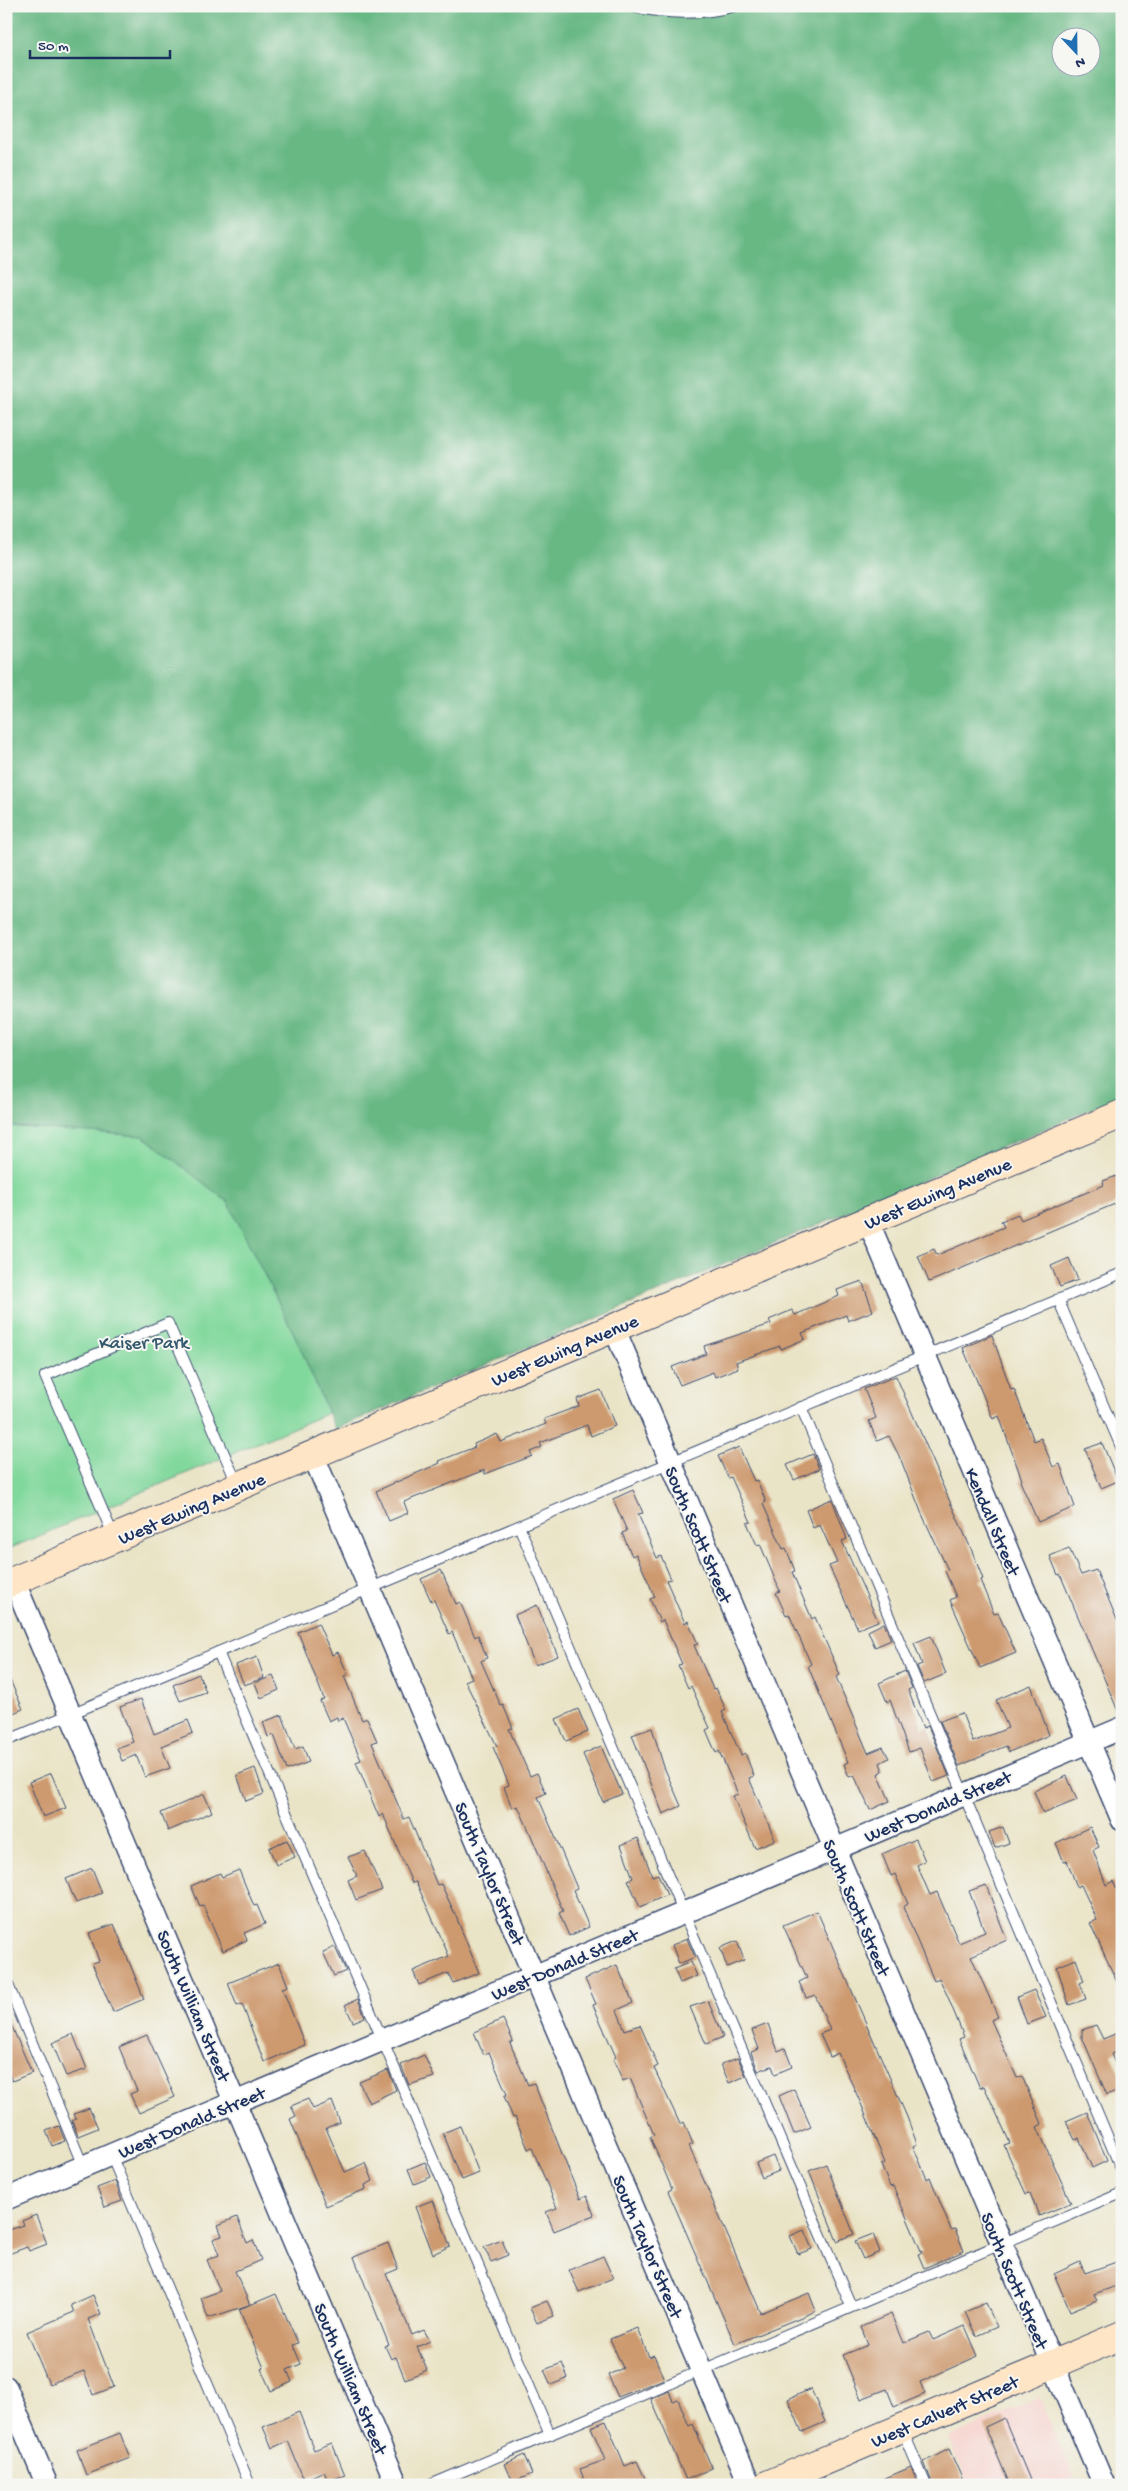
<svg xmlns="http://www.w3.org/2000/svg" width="1128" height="2491" viewBox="0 0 1128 2491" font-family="'Gochi Hand',sans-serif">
  <rect width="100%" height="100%" fill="#f6f6f2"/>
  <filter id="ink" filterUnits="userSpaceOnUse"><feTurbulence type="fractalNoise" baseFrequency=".02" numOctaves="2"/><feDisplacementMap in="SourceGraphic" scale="10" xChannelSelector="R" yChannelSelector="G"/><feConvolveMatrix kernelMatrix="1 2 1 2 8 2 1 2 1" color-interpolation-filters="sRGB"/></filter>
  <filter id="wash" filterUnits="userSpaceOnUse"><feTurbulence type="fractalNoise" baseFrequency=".0096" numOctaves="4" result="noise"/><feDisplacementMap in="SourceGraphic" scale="20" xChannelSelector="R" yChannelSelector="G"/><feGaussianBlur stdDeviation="1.12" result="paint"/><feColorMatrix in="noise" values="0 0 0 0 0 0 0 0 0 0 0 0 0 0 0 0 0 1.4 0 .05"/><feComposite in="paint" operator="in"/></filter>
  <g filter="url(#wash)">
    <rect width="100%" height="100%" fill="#eae4c7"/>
    <!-- built -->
    <polygon fill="#f7d0cb" points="1040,2399 1077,2485 969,2485 949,2437"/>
    <!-- green -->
    <polygon fill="#81d89c" stroke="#4e847d" points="6,1126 143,1136 228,1202 296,1338 328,1413 6,1550"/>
    <!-- forest -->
    <path fill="#68b884" stroke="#427471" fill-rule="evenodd" d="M 6,6 L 1122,6 L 1122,1096 L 335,1429 L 296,1338 L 228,1202 L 143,1136 L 6,1126 ZM 1060,38 L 1090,38 L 1090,68 L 1060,68 Z"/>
    <g id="blocks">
      <!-- building -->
      <g fill="#cd9a6f">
        <polygon points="1122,1174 1122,1201 929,1282 918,1256 934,1249 937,1255 1004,1227 1001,1221 1018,1214 1021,1220 1104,1185 1103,1181"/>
        <polygon points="1069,1258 1078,1280 1060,1287 1051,1266"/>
        <polygon points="862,1281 873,1311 848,1321 846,1315 802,1333 805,1339 781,1349 780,1346 736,1362 738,1368 715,1377 713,1372 680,1385 672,1367 706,1354 704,1346 771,1324 769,1320 792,1310 795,1315 839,1296 837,1290"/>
        <polygon points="992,1335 1011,1390 1014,1389 1034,1441 1041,1438 1053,1467 1060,1464 1075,1507 1038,1522 1020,1481 1022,1480 999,1416 993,1419 963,1348"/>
        <polygon points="896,1376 939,1475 938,1475 972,1551 983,1579 980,1580 994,1614 998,1613 1016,1653 980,1668 950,1600 956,1597 945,1571 948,1570 921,1512 901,1460 889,1436 877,1441 869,1421 876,1418 864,1389"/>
        <polygon points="601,1390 615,1426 591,1436 587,1425 540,1443 542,1447 530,1452 532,1456 485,1474 484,1470 404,1502 408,1513 389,1521 376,1491 440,1463 439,1461 475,1447 474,1444 497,1434 501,1442 546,1424 544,1419 579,1406 577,1399"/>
        <polygon points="1102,1443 1118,1481 1101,1488 1085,1449"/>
        <polygon points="739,1447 754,1481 757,1480 766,1502 763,1504 783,1549 786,1548 795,1571 792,1572 812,1619 815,1617 840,1675 836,1677 868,1753 883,1747 889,1758 880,1763 883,1771 878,1774 890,1801 870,1810 854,1775 849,1777 844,1764 848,1762 808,1666 811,1664 789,1614 786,1615 776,1593 780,1591 760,1544 757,1545 747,1523 751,1522 731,1477 728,1478 718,1456"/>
        <polygon points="813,1454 819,1469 794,1480 787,1465"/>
        <polygon points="633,1490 643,1513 638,1514 657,1558 661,1556 671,1579 666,1580 685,1623 688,1621 698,1644 694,1645 713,1689 716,1688 726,1710 722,1712 741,1755 745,1753 754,1776 749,1778 775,1840 755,1848 733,1796 738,1794 719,1751 716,1753 706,1730 710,1728 691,1686 688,1688 678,1665 682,1664 663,1620 660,1622 650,1599 655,1597 636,1554 632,1556 622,1533 627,1531 613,1499"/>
        <polygon points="832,1499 847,1539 842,1541 878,1621 858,1629 829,1566 837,1563 820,1525 813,1528 806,1510"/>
        <polygon points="1069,1548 1081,1575 1096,1570 1118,1622 1122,1621 1122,1716 1120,1716 1060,1574 1058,1575 1050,1556"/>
        <polygon points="441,1570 456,1604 460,1602 475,1637 478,1635 487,1658 481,1661 501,1706 503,1705 513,1728 509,1729 530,1776 537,1773 546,1793 538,1797 577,1888 573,1890 589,1927 569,1936 559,1913 563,1911 530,1833 518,1806 512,1808 504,1787 509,1785 493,1747 497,1746 465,1681 472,1678 452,1632 449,1634 434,1600 431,1601 421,1579"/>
        <polygon points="537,1605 558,1656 535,1665 515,1615"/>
        <polygon points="318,1623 332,1655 338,1652 348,1675 344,1676 362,1720 367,1718 377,1741 372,1743 404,1819 409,1817 437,1885 441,1884 455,1914 479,1973 453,1983 448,1973 419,1985 413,1971 449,1956 416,1882 412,1883 383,1814 379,1817 356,1762 361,1760 343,1718 338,1721 337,1717 329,1721 320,1701 324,1699 298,1632"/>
        <polygon points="884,1623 891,1640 875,1647 868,1631"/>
        <polygon points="931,1636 946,1674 924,1683 917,1666 922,1664 914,1643"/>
        <polygon points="257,1657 264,1678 244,1685 236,1665"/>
        <polygon points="6,1671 23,1709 6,1716"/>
        <polygon points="905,1671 912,1688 908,1690 923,1728 928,1726 949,1776 933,1782 920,1748 909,1752 890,1700 887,1702 879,1683"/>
        <polygon points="199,1674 206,1692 180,1701 173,1685"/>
        <polygon points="273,1676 279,1690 261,1698 255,1683"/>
        <polygon points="1031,1685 1049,1735 1009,1752 1006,1746 959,1766 940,1721 962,1713 973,1742 1008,1728 996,1700"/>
        <polygon points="141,1699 154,1734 188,1720 193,1733 161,1746 170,1768 145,1777 136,1755 122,1761 117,1748 133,1742 120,1707"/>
        <polygon points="578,1709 588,1732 566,1741 556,1719"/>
        <polygon points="282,1715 295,1749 303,1746 309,1762 287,1770 274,1735 268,1737 263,1722"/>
        <polygon points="652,1728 664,1767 681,1806 663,1814 632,1735"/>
        <polygon points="601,1746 622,1794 603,1802 583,1754"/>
        <polygon points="255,1768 264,1794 246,1801 237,1775"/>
        <polygon points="51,1773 66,1808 43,1817 29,1782"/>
        <polygon points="1067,1776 1077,1800 1043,1814 1034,1791"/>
        <polygon points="204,1794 212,1812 168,1831 161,1813"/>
        <polygon points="1003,1827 1009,1843 995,1848 989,1832"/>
        <polygon points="1090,1827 1099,1847 1093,1850 1106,1885 1113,1881 1122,1901 1122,1993 1090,1923 1097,1920 1081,1885 1077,1887 1067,1861 1064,1862 1056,1843"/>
        <polygon points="638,1838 652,1876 658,1874 667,1895 640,1907 628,1880 633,1878 621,1845"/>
        <polygon points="916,1839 925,1861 917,1865 930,1895 937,1892 959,1943 985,1932 969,1891 986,1885 1007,1940 971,1956 998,2017 991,2020 1017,2078 1022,2076 1042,2124 1037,2127 1071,2203 1039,2216 1030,2193 1026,2194 1004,2145 1010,2143 984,2086 980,2088 959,2039 964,2037 948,1997 939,1978 934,1981 903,1907 908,1904 895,1874 891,1876 882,1854"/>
        <polygon points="287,1840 295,1857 276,1865 269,1848"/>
        <polygon points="365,1851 382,1890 356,1900 348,1880 357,1876 348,1857"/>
        <polygon points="92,1868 102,1893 76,1903 66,1879"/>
        <polygon points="239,1870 254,1906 257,1905 265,1924 244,1933 247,1940 223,1951 203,1905 200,1906 191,1886 220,1873 222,1877"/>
        <polygon points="817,1911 907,2117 917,2144 913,2146 927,2179 930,2177 951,2230 955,2229 964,2251 924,2268 918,2254 922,2253 893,2186 890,2187 881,2165 885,2163 862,2106 838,2053 830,2057 820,2034 830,2030 815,1995 806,1998 799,1982 807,1978 783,1925"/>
        <polygon points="114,1924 144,1999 113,2012 92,1963 99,1961 89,1933"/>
        <polygon points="687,1939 695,1957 679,1964 672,1945"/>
        <polygon points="737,1941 744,1960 727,1967 720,1948"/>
        <polygon points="335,1947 346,1971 334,1976 323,1952"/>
        <polygon points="1076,1959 1084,1981 1080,1983 1086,1999 1069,2005 1057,1967"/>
        <polygon points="691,1962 697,1976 680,1983 674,1969"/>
        <polygon points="279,1963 288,1986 282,1988 305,2045 264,2062 242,2004 237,2006 228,1983"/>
        <polygon points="617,1965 633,2003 617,2010 625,2030 640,2025 658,2066 654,2068 680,2124 684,2122 693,2144 689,2146 761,2313 809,2293 816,2311 735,2344 668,2191 672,2189 650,2137 654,2135 630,2078 623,2081 613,2059 616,2057 593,2005 596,2004 585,1979"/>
        <polygon points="1034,1990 1046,2017 1027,2024 1017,1997"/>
        <polygon points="358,1999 365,2017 353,2022 345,2005"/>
        <polygon points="708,2001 723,2037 706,2044 690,2007"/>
        <polygon points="6,2013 32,2073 12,2081 6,2068"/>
        <polygon points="503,2019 513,2041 510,2043 528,2085 534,2083 580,2199 587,2196 594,2215 554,2231 546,2212 557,2208 532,2148 528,2149 515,2117 513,2118 504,2096 507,2094 489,2052 483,2054 474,2032"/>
        <polygon points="768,2024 778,2051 785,2048 792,2067 775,2074 772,2066 758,2071 751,2052 759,2049 752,2030"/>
        <polygon points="1096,2025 1103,2039 1122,2031 1122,2049 1111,2054 1122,2079 1122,2088 1107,2095 1082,2037 1082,2030"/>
        <polygon points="73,2034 87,2069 66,2076 52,2043"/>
        <polygon points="147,2035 175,2097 139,2113 130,2094 137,2091 119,2047"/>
        <polygon points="424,2055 434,2077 409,2085 401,2065"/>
        <polygon points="738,2058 746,2076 729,2083 721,2064"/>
        <polygon points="388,2070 396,2090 369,2103 359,2082"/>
        <polygon points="794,2089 811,2127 794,2134 779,2096"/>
        <polygon points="308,2099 313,2109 332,2101 340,2122 326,2128 345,2172 366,2163 373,2181 365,2185 366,2189 326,2206 290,2119 296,2116 291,2106"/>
        <polygon points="89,2108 98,2128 78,2136 72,2121 76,2119 74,2114"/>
        <polygon points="1087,2112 1107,2161 1092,2168 1079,2138 1075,2140 1066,2121"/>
        <polygon points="59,2126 65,2141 52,2146 46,2131"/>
        <polygon points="460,2126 479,2173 462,2180 443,2133"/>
        <polygon points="773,2156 779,2171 762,2178 756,2163"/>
        <polygon points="425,2162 431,2177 414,2184 408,2169"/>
        <polygon points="826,2164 854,2234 837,2241 809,2171"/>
        <polygon points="115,2181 122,2201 105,2207 97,2188"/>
        <polygon points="433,2200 450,2246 433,2254 415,2207"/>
        <polygon points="36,2215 47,2244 29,2251 27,2247 6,2255 6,2231 24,2225 22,2221"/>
        <polygon points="237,2217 247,2243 253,2240 261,2260 235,2271 250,2305 276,2294 298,2343 293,2345 301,2364 287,2370 292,2382 271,2391 261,2369 264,2368 239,2309 249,2305 208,2318 201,2298 220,2291 207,2260 219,2255 213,2239 222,2236 218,2225"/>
        <polygon points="804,2230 812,2249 798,2254 790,2236"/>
        <polygon points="873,2234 880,2252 863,2259 855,2241"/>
        <polygon points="502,2240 508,2255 491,2262 484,2247"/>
        <polygon points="388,2243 398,2269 386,2274 412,2335 424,2330 430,2341 417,2347 427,2370 405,2379 396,2357 391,2359 385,2346 389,2345 354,2257"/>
        <polygon points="603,2256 613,2278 579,2292 569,2270"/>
        <polygon points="1122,2260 1122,2284 1094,2294 1097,2300 1070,2311 1054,2274 1080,2262 1085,2273"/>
        <polygon points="93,2295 101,2314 88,2319 114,2387 93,2395 84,2371 49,2384 27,2332 74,2312 71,2305"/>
        <polygon points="547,2301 554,2316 537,2323 530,2308"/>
        <polygon points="986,2303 997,2327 976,2336 965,2312"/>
        <polygon points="891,2314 903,2343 929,2332 933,2340 965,2326 978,2356 920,2382 925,2394 894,2407 887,2389 861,2399 843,2355 868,2345 861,2327"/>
        <polygon points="637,2328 649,2357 654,2355 664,2379 618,2397 608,2375 623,2368 610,2339"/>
        <polygon points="562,2363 568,2378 551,2385 544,2370"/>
        <polygon points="811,2389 825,2422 802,2432 788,2399"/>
        <polygon points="669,2391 673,2401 678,2399 689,2426 693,2424 712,2468 686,2480 651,2399"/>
        <polygon points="299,2412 314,2450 332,2443 345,2475 328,2481 324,2471 304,2480 288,2441 272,2448 263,2427"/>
        <polygon points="1004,2418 1030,2480 1018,2485 1010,2485 985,2427"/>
        <polygon points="606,2421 625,2466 637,2461 648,2485 586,2485 580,2469 605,2460 591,2427"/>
        <polygon points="120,2433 130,2458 86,2475 77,2450"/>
        <polygon points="949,2449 965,2485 933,2485 924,2462"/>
        <polygon points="524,2455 532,2474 513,2482 505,2464"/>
        <polygon points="911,2467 918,2485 869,2485"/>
      </g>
    </g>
  </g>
  <g filter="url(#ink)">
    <use href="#blocks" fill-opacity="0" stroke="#3a4a6e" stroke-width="1"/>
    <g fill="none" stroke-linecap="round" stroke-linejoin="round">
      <!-- lane casing -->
      <g stroke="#3a4a6e" stroke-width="12">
        <g id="lane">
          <path d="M 629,6 C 663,14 700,16 735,6"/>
          <polyline points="1058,1299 1122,1449"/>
          <polyline points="801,1407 1122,2171"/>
          <polyline points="519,1526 851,2306"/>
          <polyline points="114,1537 45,1376 168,1323 238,1486"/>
          <polyline points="218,1652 550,2435"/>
          <polyline points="6,1741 1122,1273"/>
          <polyline points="6,1980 83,2166"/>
          <polyline points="111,2155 250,2485"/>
          <polyline points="902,2429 926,2485"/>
          <polyline points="430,2485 1122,2193"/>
        </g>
      </g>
      <!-- street casing -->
      <g stroke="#3a4a6e" stroke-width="24">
        <g id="street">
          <polyline points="868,1221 1122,1820"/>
          <polyline points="614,1328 1104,2485"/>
          <polyline points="313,1455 750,2485"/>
          <polyline points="14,1581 397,2485"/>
          <polyline points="6,2199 1122,1728"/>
          <polyline points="6,2387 47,2485"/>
        </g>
      </g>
      <!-- secondary casing -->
      <g stroke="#3a4a6e" stroke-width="30">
        <g id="secondary">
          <polyline points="6,1584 1122,1114"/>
          <polyline points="767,2485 1122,2335"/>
        </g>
      </g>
      <!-- lane -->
      <use href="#lane" stroke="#fff" stroke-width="10"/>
      <!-- street -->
      <use href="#street" stroke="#fff" stroke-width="21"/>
      <!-- secondary -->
      <use href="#secondary" stroke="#fee5c5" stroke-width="28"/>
    </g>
  </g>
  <g text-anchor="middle" stroke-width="4" stroke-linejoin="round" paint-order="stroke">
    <!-- street labels -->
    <g font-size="19" fill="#1b2f5e" stroke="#f6f6f2">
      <text transform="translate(937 1192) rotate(-23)" y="7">West Ewing Avenue</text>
      <text transform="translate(564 1349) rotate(-23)" y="7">West Ewing Avenue</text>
      <text transform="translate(191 1507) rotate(-23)" y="7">West Ewing Avenue</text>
      <text transform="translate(994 1521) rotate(67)" y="7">Kendall Street</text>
      <text transform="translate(700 1534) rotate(67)" y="7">South Scott Street</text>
      <text transform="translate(937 1805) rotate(-23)" y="7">West Donald Street</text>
      <text transform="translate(491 1873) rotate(67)" y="7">South Taylor Street</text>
      <text transform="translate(858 1907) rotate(67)" y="7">South Scott Street</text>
      <text transform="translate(564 1963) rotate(-23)" y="7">West Donald Street</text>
      <text transform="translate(195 2005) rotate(67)" y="7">South William Street</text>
      <text transform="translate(191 2121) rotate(-23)" y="7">West Donald Street</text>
      <text transform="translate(649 2246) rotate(67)" y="7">South Taylor Street</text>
      <text transform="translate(1016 2280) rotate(67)" y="7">South Scott Street</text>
      <text transform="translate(352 2378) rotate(67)" y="7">South William Street</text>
      <text transform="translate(944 2410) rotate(-23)" y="7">West Calvert Street</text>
    </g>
    <!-- park labels -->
    <g font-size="19" fill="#34596e" stroke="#f6f6f2">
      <text x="144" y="1348">Kaiser Park</text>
    </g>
  </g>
  <!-- margin -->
  <rect width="1128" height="2491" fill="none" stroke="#f6f6f2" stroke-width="25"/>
  <!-- north arrow -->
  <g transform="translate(1076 52) rotate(158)"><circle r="24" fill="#f6f6f2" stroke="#9ea6b7"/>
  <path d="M0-4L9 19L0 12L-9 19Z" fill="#1f6fb2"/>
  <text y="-8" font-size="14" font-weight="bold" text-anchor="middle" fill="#1b2f5e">N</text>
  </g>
  <!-- scale -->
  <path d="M30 50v8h140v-8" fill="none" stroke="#1b2f5e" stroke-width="2.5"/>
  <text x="38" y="50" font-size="15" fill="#1b2f5e" stroke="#f6f6f2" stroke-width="4" paint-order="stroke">50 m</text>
</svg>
